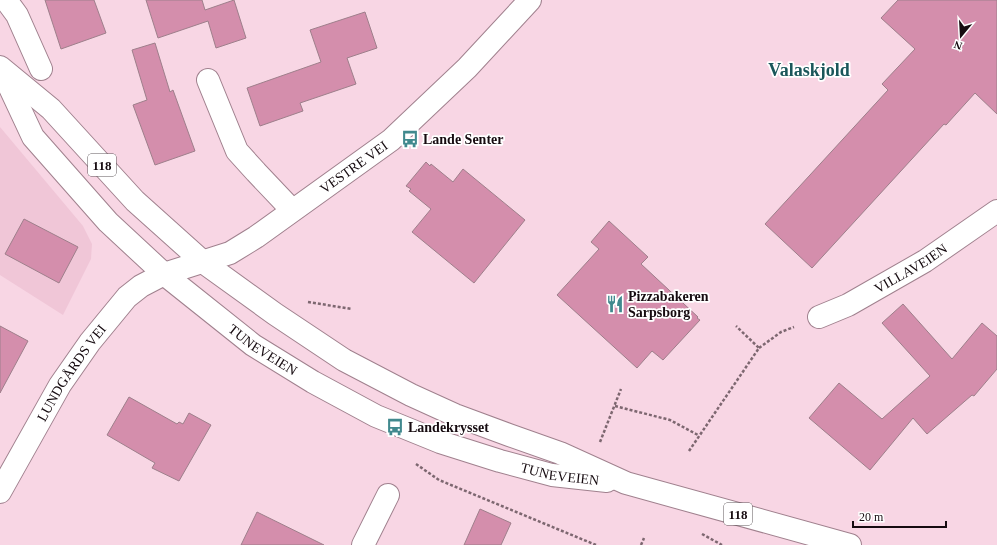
<svg xmlns="http://www.w3.org/2000/svg" width="997" height="545" viewBox="0 0 997 545" font-family="'Times New Roman',serif">
  <rect width="100%" height="100%" fill="#f8d6e4"/>
  <!-- built -->
  <polygon fill="#f0c6d7" points="0,127 83,226 92,244 91,259 63,315 0,275"/>
  <!-- building -->
  <g fill="#d48eac" stroke="#9e7f8b">
    <polygon points="45,0 94,0 106,33 61,49"/>
    <polygon points="146,0 202,0 205,10 234,0 246,38 216,48 208,21 158,38"/>
    <polygon points="898,0 997,0 997,114 975,93 946,125 944,124 812,268 765,224 888,90 882,84 915,49 881,18"/>
    <polygon points="365,12 377,48 347,58 356,84 300,103 303,111 260,126 247,88 321,62 310,30"/>
    <polygon points="155,43 170,92 173,90 195,151 155,165 133,105 147,100 132,50"/>
    <polygon points="426,162 430,166 431,164 453,182 463,169 525,220 474,283 412,232 431,209 409,191 411,189 406,186"/>
    <polygon points="24,219 78,247 59,283 5,254"/>
    <polygon points="609,221 648,257 641,264 698,317 697,318 700,320 663,360 652,351 637,368 557,295 599,249 591,242"/>
    <polygon points="903,304 952,359 982,323 997,336 997,369 974,396 972,395 927,434 913,418 870,470 809,418 839,383 882,419 930,376 882,323"/>
    <polygon points="0,326 28,341 0,393"/>
    <polygon points="129,397 177,424 179,422 183,424 189,413 211,425 179,481 152,468 155,463 107,435"/>
    <polygon points="480,509 511,523 501,545 464,545"/>
    <polygon points="257,512 259,513 324,545 241,545"/>
  </g>
  <g fill="none" stroke-linecap="round" stroke-linejoin="round">
    <!-- minor casing -->
    <g stroke="#a0818e" stroke-width="24">
      <g id="minor">
        <polyline points="6,0 17,15 41,69"/>
        <polyline points="208,80 237,151 256,172 292,210"/>
        <path id="s1" d="M 819,317 L 848,305 L 925,261 L 997,211"/>
        <path id="s2" d="M 0,492 L 60,385 L 90,342 L 127,297 L 141,286 L 164,274 L 230,253 L 256,237 L 391,140 L 467,68 L 530,0"/>
        <polyline points="363,545 388,495"/>
      </g>
    </g>
    <!-- major casing -->
    <g stroke="#a0818e" stroke-width="24">
      <g id="major">
        <polyline points="0,67 51,109 135,201 203,262 275,314 344,360 411,395 455,415 509,435 560,453 626,483 850,545"/>
        <path id="s3" d="M 3,73 L 33,137 L 108,222 L 164,274 L 253,345 L 313,382 L 376,416 L 440,442 L 500,461 L 552,475 L 607,481"/>
      </g>
    </g>
    <!-- path -->
    <g stroke="#7d6770" stroke-width="2.5" stroke-dasharray="3 2" stroke-linecap="butt">
      <polyline points="308,302 352,309"/>
      <polyline points="759,348 781,332 794,327"/>
      <polyline points="615,406 670,420 698,435"/>
      <polyline points="600,442 621,389"/>
      <polyline points="689,451 759,348 736,326"/>
      <polyline points="416,464 439,480 596,545"/>
      <polyline points="702,534 722,545"/>
      <polyline points="641,545 644,538"/>
    </g>
    <!-- minor -->
    <use href="#minor" stroke="#fff" stroke-width="22"/>
    <!-- major -->
    <use href="#major" stroke="#fff" stroke-width="22"/>
  </g>
  <!-- icons -->
  <defs>
    <g id="bus-bare" transform="scale(1.38)"><path d="M-5-6H5V4H4V6H2V4H-2V6H-4V4H-5ZM-3.5-4V0h7V-4ZM-3.5 1.2v1.5H-2V1.2ZM2 1.2v1.5H3.5V1.2Z" fill="#41898e" stroke="#fff" stroke-width="2.5" paint-order="stroke"/></g>
    <g id="restaurant-bare" transform="scale(1.38)"><path d="M-5-6h1v4h1v-4h1v4h1v-4h1v5L-1.5 .5V6h-2V.5L-5-1ZM5-6V6H3V1.5H1.5Q1.5-4 5-6Z" fill="#41898e" stroke="#fff" stroke-width="2.5" paint-order="stroke"/></g>
  </defs>
  <g fill-rule="evenodd">
    <use href="#bus-bare" x="410" y="139"/>
    <use href="#restaurant-bare" x="615" y="304"/>
    <use href="#bus-bare" x="395" y="427"/>
  </g>
  <g text-anchor="middle" stroke-width="3.5" stroke-linejoin="round" paint-order="stroke">
    <!-- shield labels -->
    <g fill="#fff" stroke="#5c5458" stroke-width="1">
      <rect x="88" y="154" width="28" height="22" rx="3"/>
      <rect x="724" y="503" width="28" height="22" rx="3"/>
    </g>
    <g font-size="13" font-weight="bold" fill="#160b10">
      <text x="102" y="170">118</text>
      <text x="738" y="519">118</text>
    </g>
    <!-- poi labels -->
    <g font-size="14" font-weight="bold" fill="#160b10" stroke="#fff" text-anchor="start">
      <text x="423" y="144">Lande Senter</text>
      <text x="628" y="301">Pizzabakeren<tspan x="628" dy="16">Sarpsborg</tspan></text>
      <text x="408" y="432">Landekrysset</text>
    </g>
    <!-- street labels -->
    <g font-size="14" fill="#160b10" stroke="#fff">
      <text dy="5" stroke="none"><textPath href="#s2" startOffset="497">VESTRE VEI</textPath></text>
      <text dy="5" stroke="none"><textPath href="#s1" startOffset="104">VILLAVEIEN</textPath></text>
      <text dy="5" stroke="none"><textPath href="#s3" startOffset="385">TUNEVEIEN</textPath></text>
      <text dy="5" stroke="none"><textPath href="#s2" startOffset="139">LUNDGÅRDS VEI</textPath></text>
      <text dy="5" stroke="none"><textPath href="#s3" startOffset="710">TUNEVEIEN</textPath></text>
    </g>
    <!-- district labels -->
    <g font-size="18" font-weight="bold" fill="#1a565a" stroke="#fff">
      <text x="809" y="76">Valaskjold</text>
    </g>
  </g>
  <!-- north arrow -->
  <g transform="translate(961 36) rotate(198)" stroke="#ffffff" stroke-width="3" paint-order="stroke">
  <path d="M0-3L7 15L0 10L-7 15Z" fill="#160b10"/>
  <text y="-6" font-size="11" font-weight="bold" text-anchor="middle" fill="#160b10">N</text>
  </g>
  <!-- scale -->
  <path d="M853 521v6h93v-6" fill="none" stroke="#160b10" stroke-width="2"/>
  <text x="859" y="521" font-size="12" fill="#160b10" stroke="#ffffff" stroke-width="3" paint-order="stroke">20 m</text>
</svg>
